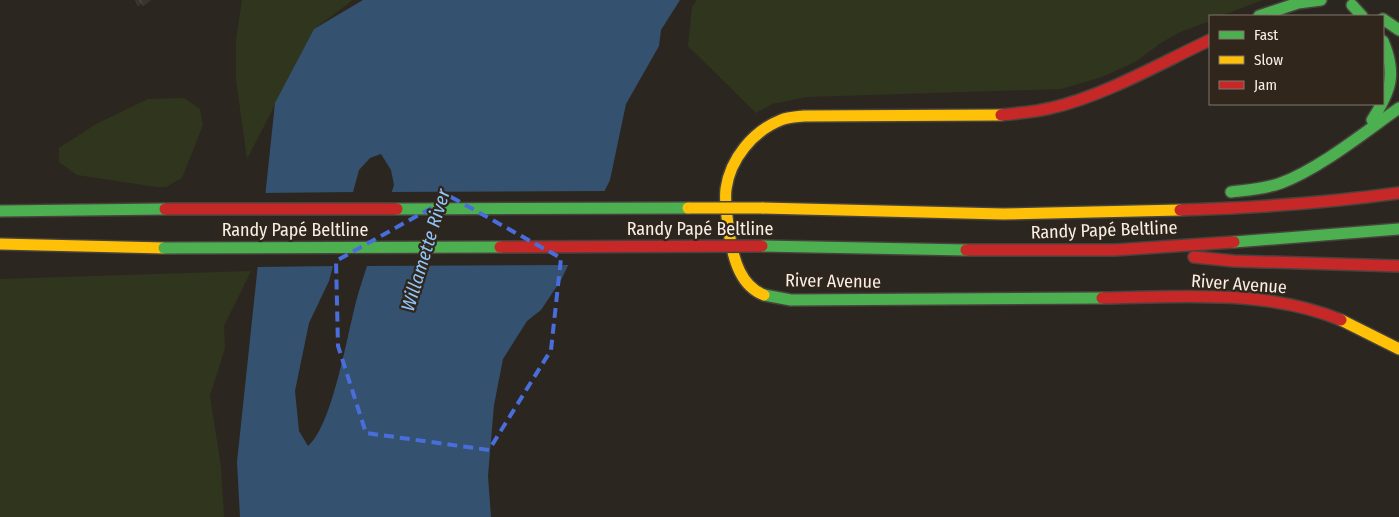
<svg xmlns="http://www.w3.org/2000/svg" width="1399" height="517" viewBox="0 0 1399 517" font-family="'Fira Sans Condensed',sans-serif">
  <rect width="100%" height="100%" fill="#2c2620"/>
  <!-- green -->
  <g fill="#2f361d">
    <polygon points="242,0 353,0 314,29 247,159 236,80 236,40"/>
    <polygon points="697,0 1263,0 1221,16 1210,16 1210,21 1178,33 1161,43 1135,62 1102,77 1061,89 807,97 772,104 756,113 688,46 692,7"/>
    <polygon points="184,98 200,109 203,125 182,178 166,187 156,187 77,175 59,162 59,148 96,124 148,99"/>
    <polygon points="251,271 224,326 225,348 210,396 221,467 224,517 0,517 0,279"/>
  </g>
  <!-- water -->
  <path fill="#34516f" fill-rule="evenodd" d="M 363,0 L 680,0 L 661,30 L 659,46 L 626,104 L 610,180 L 561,280 L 541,310 L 527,321 L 503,359 L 494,405 L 488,476 L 491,517 L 240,517 L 237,462 L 275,103 L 314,29 ZM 381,154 L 391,170 L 394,185 C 383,220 370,255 359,291 C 348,327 334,424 308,446 L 299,431 L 295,391 L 309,323 L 329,281 L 359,170 L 370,158 Z"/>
  <!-- pier -->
  <g fill="#2c2620">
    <polygon points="607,191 571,265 365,266 389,192"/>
    <polygon points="355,192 336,266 256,267 263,193"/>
  </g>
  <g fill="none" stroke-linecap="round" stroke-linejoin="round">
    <!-- fast casing -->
    <g stroke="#48423d" stroke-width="14">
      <g id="fast">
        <polyline points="1352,5 1362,16"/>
        <polyline points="1259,16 1298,3 1321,0"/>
        <polyline points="1383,19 1399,30"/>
        <path d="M 1372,120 C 1391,91 1397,74 1383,41"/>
        <path d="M 1231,192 C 1248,190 1265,189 1281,183 C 1319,169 1365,132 1399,108"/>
        <polyline points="0,211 165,209"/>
        <polyline points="1234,242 1399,229"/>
        <polyline points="762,246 966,250"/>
        <polyline points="764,295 791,300 1102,298"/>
      </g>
    </g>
    <!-- slow casing -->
    <g stroke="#48423d" stroke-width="14">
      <g id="slow">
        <polyline points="762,208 1003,214 1180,210"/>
        <polyline points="0,244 164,248"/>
        <path d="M 764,295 C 741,286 734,261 730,238 C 728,222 724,205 726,189 C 730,159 753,131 781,120 C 789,117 796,117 804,116 L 1001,115"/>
        <polyline points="1341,320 1399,349"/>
      </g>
    </g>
    <!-- jam casing -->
    <g stroke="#48423d" stroke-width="14">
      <g id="jam">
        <path d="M 1001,115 C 1018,113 1035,112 1051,108 C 1104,96 1161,63 1210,40"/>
        <path d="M 1180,210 C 1253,208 1326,203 1399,193"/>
        <polyline points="966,250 1115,250 1234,242"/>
        <polyline points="1194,257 1234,261 1399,266"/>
        <path d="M 1102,298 C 1181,297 1266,289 1341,320"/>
      </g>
    </g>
    <!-- fast -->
    <use href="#fast" stroke="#4caf50" stroke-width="11"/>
    <!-- slow -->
    <use href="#slow" stroke="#ffc107" stroke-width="11"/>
    <!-- jam -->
    <use href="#jam" stroke="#c62828" stroke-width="11"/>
    <!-- fast-bridge casing -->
    <g stroke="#48423d" stroke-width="14" stroke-linecap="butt">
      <g id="fast-bridge">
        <polyline points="397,209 688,208"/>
        <polyline points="164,248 500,247"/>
      </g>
    </g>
    <!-- slow-bridge casing -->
    <g stroke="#48423d" stroke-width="14" stroke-linecap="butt">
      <polyline id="slow-bridge" points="688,208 762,208"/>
    </g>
    <!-- jam-bridge casing -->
    <g stroke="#48423d" stroke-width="14" stroke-linecap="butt">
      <g id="jam-bridge">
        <polyline points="165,209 397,209"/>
        <polyline points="500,247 762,246"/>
      </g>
    </g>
    <!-- fast-bridge -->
    <use href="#fast-bridge" stroke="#4caf50" stroke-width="11"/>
    <!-- slow-bridge -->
    <use href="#slow-bridge" stroke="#ffc107" stroke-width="11"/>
    <!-- jam-bridge -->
    <use href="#jam-bridge" stroke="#c62828" stroke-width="11"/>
  </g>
  <!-- wall -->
  <polygon fill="#514941" points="135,0 151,0 143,6 141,3 138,6"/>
  <!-- shaded-wall -->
  <g fill="#3b342c">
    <polygon points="135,0 139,0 141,3 138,6"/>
    <polygon points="141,0 151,0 143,6"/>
  </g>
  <!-- marked area -->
  <path fill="none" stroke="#496edb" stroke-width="4" stroke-dasharray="10 6" stroke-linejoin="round" d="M 451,197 L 561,258 L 551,350 L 489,450 L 366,433 L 338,346 L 336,261 Z"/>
  <g text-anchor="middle" stroke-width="4.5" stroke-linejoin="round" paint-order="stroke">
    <!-- street labels -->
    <g font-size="18" fill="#f7efe8" stroke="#31261b">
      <text x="700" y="235">Randy Papé Beltline</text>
      <text x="295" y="236">Randy Papé Beltline</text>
      <text transform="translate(1104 230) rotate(-2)" y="6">Randy Papé Beltline</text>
      <text transform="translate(833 281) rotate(1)" y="6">River Avenue</text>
      <text transform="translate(1239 284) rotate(4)" y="6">River Avenue</text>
    </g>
    <!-- water labels -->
    <g font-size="19" font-style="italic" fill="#8ec5fc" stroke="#31261b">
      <text transform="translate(425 250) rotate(-73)" y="7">Willamette River</text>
    </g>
  </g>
  <!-- legend -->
  <rect x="1209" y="15" width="175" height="90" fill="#31261b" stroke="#80766d"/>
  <rect x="1219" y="31" width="25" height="8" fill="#4caf50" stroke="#80766d"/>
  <text x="1254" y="40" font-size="15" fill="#f7efe8">Fast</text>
  <rect x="1219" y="56" width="25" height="8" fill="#ffc107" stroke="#80766d"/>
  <text x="1254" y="65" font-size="15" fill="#f7efe8">Slow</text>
  <rect x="1219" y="81" width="25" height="8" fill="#c62828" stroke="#80766d"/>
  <text x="1254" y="90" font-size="15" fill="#f7efe8">Jam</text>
</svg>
